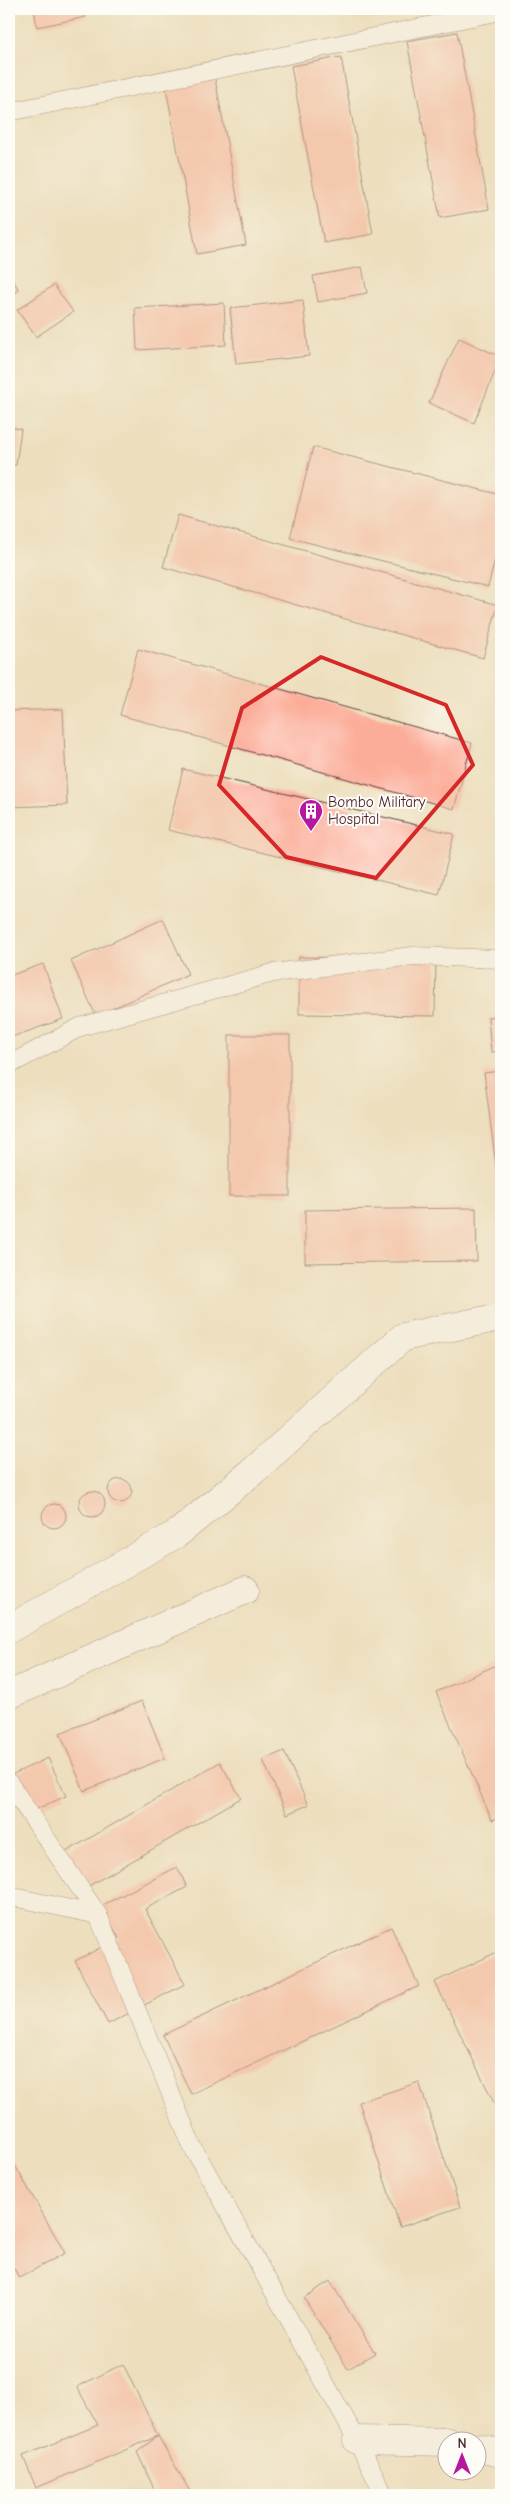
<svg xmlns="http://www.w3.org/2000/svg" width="510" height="2504" viewBox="0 0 510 2504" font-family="'Comic Neue',sans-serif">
  <rect width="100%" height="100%" fill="#fdfcf7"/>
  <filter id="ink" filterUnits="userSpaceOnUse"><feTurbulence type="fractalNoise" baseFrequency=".02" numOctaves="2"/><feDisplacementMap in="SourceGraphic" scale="10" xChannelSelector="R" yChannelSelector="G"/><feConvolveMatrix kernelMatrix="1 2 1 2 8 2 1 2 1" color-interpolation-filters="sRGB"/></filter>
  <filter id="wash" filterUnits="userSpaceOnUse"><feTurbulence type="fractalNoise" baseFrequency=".0096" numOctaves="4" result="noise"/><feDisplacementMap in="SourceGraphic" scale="20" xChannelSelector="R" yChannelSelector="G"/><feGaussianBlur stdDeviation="1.12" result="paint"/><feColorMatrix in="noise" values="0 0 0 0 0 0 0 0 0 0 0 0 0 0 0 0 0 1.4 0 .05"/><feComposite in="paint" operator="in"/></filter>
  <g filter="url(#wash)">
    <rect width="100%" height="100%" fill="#eddfbd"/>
    <g id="blocks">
      <!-- building -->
      <g fill="#fcad9a">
        <polygon points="34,9 85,9 86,17 37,27"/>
        <polygon points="457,32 489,209 440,218 407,41"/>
        <polygon points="341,57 373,234 324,243 291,66"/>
        <polygon points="213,68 246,245 197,254 164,77"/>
        <polygon points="362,267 367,293 318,302 313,276"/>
        <polygon points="9,274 19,290 9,297"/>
        <polygon points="54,285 73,312 36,337 17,310"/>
        <polygon points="303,300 309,356 236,364 230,308"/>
        <polygon points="224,303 226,345 137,350 135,308"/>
        <polygon points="459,338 501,357 474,423 429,403"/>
        <polygon points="9,427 21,429 16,465 9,464"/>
        <polygon points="313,447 501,495 501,536 488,587 290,538"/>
        <polygon points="178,515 498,605 483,658 163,567"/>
        <polygon points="138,649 472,743 454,809 120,715"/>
        <polygon points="63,709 67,805 9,807 9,711"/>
        <polygon points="183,769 454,834 439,895 168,830"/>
        <polygon points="163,919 188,974 96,1016 71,961"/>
        <polygon points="299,957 436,959 435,1016 299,1014"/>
        <polygon points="43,964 63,1019 9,1038 9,976"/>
        <polygon points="501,1016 501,1051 491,1052 488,1017"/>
        <rect x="229" y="1035" width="61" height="161"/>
        <polygon points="501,1071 501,1172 497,1173 484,1073"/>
        <polygon points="476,1208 477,1261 305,1263 305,1210"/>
        <circle cx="120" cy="1491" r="12"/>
        <circle cx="92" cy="1504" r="13"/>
        <circle cx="54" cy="1516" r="12"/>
        <polygon points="501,1663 501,1817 492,1820 436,1692"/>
        <polygon points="142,1701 165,1758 84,1791 60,1733"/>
        <polygon points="284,1751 308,1805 287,1814 263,1760"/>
        <polygon points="48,1758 66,1796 23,1815 9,1776"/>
        <polygon points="220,1762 241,1798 80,1891 59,1856"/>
        <polygon points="177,1867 187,1887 145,1909 185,1984 108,2024 75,1961 119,1938 101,1906"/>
        <polygon points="391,1927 419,1986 191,2094 163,2035"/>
        <polygon points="501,1950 501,2117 435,1982"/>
        <polygon points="419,2082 460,2207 400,2227 359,2102"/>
        <polygon points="9,2155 65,2253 19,2278 9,2259"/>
        <polygon points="330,2281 375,2353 348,2369 304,2298"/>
        <polygon points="123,2364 158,2436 36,2488 23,2456 98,2425 77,2387"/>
        <polygon points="158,2436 192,2495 157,2495 137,2452"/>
      </g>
    </g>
  </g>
  <g filter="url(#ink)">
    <use href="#blocks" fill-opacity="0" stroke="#623c41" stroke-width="1"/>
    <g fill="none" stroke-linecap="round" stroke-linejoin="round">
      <!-- lane casing -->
      <g stroke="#623c41" stroke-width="19">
        <g id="lane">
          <polyline points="9,112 501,11"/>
          <polyline points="9,1065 80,1027 273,973 413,956 501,959"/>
          <polyline points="9,1783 98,1915 192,2146 357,2440 384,2495"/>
          <polyline points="9,1896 98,1915"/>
        </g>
      </g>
      <!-- street casing -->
      <g stroke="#623c41" stroke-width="29">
        <g id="street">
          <polyline points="9,1629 178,1533 252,1472 403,1337 501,1317"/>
          <polyline points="9,1695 245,1590"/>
          <polyline points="357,2440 448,2442"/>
          <polyline points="478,2448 501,2453"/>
        </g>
      </g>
      <!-- lane -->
      <use href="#lane" stroke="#fff" stroke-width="18"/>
      <!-- street -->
      <use href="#street" stroke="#fff" stroke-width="28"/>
    </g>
  </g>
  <!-- marked area -->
  <path d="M0 0H510V2504H0ZM 321,657 L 446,705 L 473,765 L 376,878 L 286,857 L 219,785 L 242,708 Z" fill="#eddfbd" fill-opacity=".55" fill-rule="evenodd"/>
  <path fill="none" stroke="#d62828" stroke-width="4" stroke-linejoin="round" d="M 321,657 L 446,705 L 473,765 L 376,878 L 286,857 L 219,785 L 242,708 Z"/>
  <!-- icons -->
  <defs>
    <g id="building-pin" transform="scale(1.25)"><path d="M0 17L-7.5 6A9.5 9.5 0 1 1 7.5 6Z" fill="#b5179e" stroke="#fdfcf7"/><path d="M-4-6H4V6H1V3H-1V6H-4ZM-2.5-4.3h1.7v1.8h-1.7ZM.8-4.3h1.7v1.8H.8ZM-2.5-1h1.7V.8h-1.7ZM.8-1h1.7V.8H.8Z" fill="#fff"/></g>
  </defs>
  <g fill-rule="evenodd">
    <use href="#building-pin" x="311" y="811"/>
  </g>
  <g text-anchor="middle" stroke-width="4" stroke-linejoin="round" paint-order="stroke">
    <!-- poi labels -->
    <g font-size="15" fill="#4a1f2b" stroke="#fdfcf7" text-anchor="start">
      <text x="328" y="807">Bombo Military<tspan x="328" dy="17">Hospital</tspan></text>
    </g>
  </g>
  <!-- margin -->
  <rect width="510" height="2504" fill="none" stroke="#fdfcf7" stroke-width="30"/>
  <!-- north arrow -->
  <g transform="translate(462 2456)"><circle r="24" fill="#fdfcf7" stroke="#b5a4a5"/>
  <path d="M0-4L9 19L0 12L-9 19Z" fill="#b5179e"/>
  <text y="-8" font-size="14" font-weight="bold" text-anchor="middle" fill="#4a1f2b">N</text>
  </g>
</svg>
